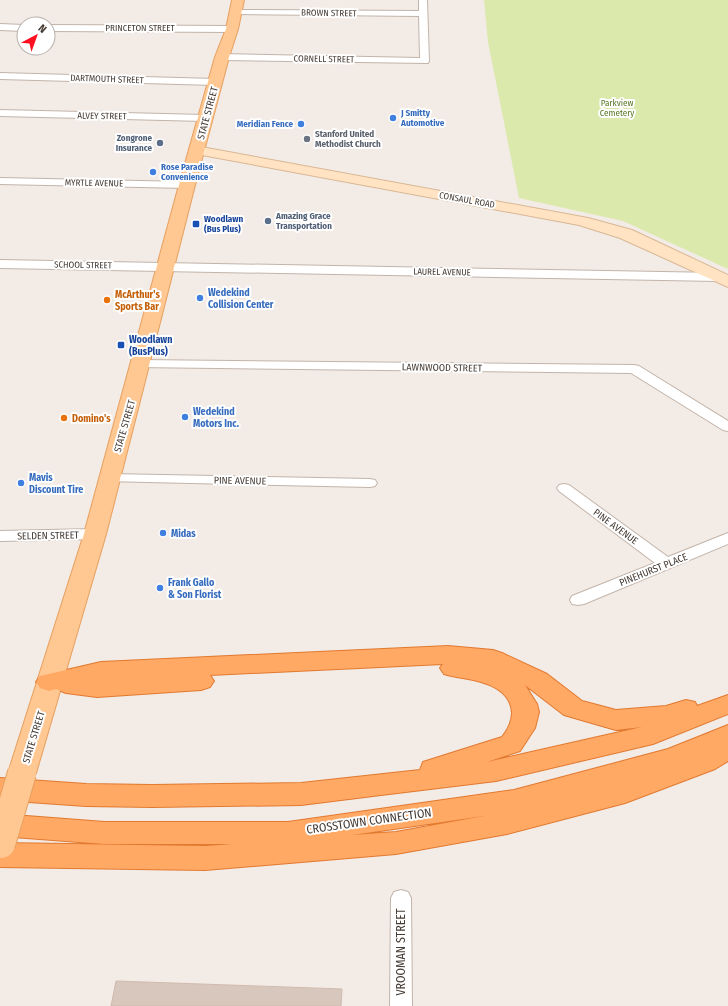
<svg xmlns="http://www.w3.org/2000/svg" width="728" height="1006" viewBox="0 0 728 1006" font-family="'Fira Sans Condensed',sans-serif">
  <rect width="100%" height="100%" fill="#f3ebe5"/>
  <!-- green -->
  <polygon fill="#dbe9ac" points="484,0 728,0 728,269 623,221 519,198 488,42"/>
  <!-- building -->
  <polygon fill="#d8c7bd" stroke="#d0baad" points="116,981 342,989 341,1006 111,1006"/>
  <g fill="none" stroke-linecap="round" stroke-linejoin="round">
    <!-- street casing -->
    <g stroke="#c2b4aa" stroke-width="2">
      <g id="street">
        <polygon points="419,0 427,0 429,61 428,63 222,60 218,57 222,54 420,58 419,16 235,14 231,12 235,10 419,11"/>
        <polygon points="0,24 24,25 24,31 0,30"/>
        <polygon points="48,25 232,26 236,29 232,32 48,31"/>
        <polygon points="0,73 215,79 220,82 215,85 0,79"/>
        <polygon points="0,110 205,115 210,118 205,121 0,116"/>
        <polygon points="0,178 187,182 192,185 187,188 0,184"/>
        <polygon points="0,260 718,273 722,274 724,277 722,280 718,281 0,268"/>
        <polygon points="140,360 634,365 639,366 728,421 728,431 723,430 631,373 135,367 133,364 135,361"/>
        <polygon points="109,474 370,479 375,480 377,483 375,486 370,487 104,481 102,478 104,475"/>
        <polygon points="564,484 569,485 668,557 728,533 728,544 584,604 578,605 572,604 570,600 572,596 655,563 559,491 557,488 559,485"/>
        <polygon points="95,529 100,531 103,534 100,537 95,539 0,541 0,531"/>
        <polygon points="401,890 408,892 411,898 412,1006 390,1006 391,898 394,892"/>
      </g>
    </g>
    <!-- secondary casing -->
    <g stroke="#d8b795" stroke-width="2">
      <polygon id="secondary" points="196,146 588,218 632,230 728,275 728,287 620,238 579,225 191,153 189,150 191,147"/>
    </g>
    <!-- primary casing -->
    <g stroke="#e7a05f" stroke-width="2">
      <polygon id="primary" points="232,0 244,0 238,29 229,57 195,185 106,534 36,773 32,780 22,783 12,780 8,773 84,534 179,185 215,57 226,29"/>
    </g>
    <!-- highway casing -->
    <g stroke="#e27930" stroke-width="2">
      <g id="highway">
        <path d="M 448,646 L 493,650 L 502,653 L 547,674 L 582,701 L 616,710 L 666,706 L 686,700 L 695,702 L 697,706 L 728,695 L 728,714 L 653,744 L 496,781 L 381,795 L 301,805 L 152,807 L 86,806 L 0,800 L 0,778 L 86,784 L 152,785 L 301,783 L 420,770 L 423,762 L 502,737 C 522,712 510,690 481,682 C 469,678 456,678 444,674 L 440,668 L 443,664 L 210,675 L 214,681 L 210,687 L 201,690 L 97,697 L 66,693 L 56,689 L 49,691 L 40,688 L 36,682 L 40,676 L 101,662 ZM 525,685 L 564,715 L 616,730 L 642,727 L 487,762 L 520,751 L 535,728 L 539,712 L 537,704 Z"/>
        <path d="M 728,725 L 728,761 L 715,769 L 625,803 L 507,834 L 396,854 L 205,870 L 0,867 L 0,843 L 205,846 L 233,844 L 105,844 L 0,836 L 0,814 L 105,822 L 288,822 L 514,790 L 668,749 ZM 484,816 L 396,832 L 352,835 Z"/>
      </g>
    </g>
    <!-- street -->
    <use href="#street" fill="#fff" fill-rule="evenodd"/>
    <!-- secondary -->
    <use href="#secondary" fill="#ffe3c3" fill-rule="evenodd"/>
    <!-- primary -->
    <use href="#primary" fill="#ffc792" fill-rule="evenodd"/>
    <!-- highway -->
    <use href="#highway" fill="#ffa964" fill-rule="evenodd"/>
    <!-- primary-bridge casing -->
    <g stroke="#e7a05f" stroke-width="30" stroke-linecap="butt">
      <polyline id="primary-bridge" points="1,844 22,773"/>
    </g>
    <!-- primary-bridge -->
    <use href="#primary-bridge" stroke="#ffc792" stroke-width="28"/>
  </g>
  <!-- markers -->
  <g fill="#3f7fe0" stroke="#fff" stroke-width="1.5">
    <circle cx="393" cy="118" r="4"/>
    <circle cx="301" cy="124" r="4"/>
    <circle cx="153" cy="172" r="4"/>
    <circle cx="200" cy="298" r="4"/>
    <circle cx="185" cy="417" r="4"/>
    <circle cx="21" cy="483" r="4"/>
    <circle cx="163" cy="533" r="4"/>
    <circle cx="160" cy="588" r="4"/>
  </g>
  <circle fill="#6b7280" stroke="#fff" stroke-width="1.5" cx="307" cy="139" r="4"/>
  <g fill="#5c6f8a" stroke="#fff" stroke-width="1.5">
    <circle cx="160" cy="143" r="4"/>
    <circle cx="268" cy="221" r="4"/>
  </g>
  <g fill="#1a4fb4" stroke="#fff" stroke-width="1.5">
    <rect x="192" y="220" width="8" height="8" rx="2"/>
    <rect x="117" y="341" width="8" height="8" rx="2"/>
  </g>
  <g fill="#e8710a" stroke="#fff" stroke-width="1.5">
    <circle cx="107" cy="300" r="4"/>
    <circle cx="64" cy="418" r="4"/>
  </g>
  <g text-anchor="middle" stroke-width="4" stroke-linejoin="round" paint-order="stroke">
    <!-- far-street labels -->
    <g font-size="9" fill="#453b34" stroke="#fff">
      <text transform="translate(329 13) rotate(1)" y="3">BROWN STREET</text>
      <text x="140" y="31">PRINCETON STREET</text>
      <text transform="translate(324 59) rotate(1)" y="3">CORNELL STREET</text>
      <text transform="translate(107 79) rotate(2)" y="3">DARTMOUTH STREET</text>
      <text transform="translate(102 116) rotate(1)" y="3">ALVEY STREET</text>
      <text transform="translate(94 183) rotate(1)" y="3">MYRTLE AVENUE</text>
      <text transform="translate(467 200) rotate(10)" y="3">CONSAUL ROAD</text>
      <text transform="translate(83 265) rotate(1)" y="3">SCHOOL STREET</text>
      <text transform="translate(442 272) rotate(1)" y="3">LAUREL AVENUE</text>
    </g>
    <!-- far-park labels -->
    <g font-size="9" fill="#587926" stroke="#fff">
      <text x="617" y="106">Parkview<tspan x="617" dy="10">Cemetery</tspan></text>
    </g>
    <!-- far-shop labels -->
    <g font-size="9" font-weight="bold" fill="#366cbe" stroke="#fff" text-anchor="start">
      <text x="401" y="116">J Smitty<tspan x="401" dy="10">Automotive</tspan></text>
      <text x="293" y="127" text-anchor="end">Meridian Fence</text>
      <text x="161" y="170">Rose Paradise<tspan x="161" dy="10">Convenience</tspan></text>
    </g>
    <!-- far-worship labels -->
    <g font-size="9" font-weight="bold" fill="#5b616d" stroke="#fff" text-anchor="start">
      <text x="315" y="137">Stanford United<tspan x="315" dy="10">Methodist Church</tspan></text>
    </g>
    <!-- far-service labels -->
    <g font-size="9" font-weight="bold" fill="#4e5e75" stroke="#fff" text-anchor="end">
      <text x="152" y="141">Zongrone<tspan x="152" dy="10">Insurance</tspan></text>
      <text x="276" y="219" text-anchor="start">Amazing Grace<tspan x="276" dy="10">Transportation</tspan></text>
    </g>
    <!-- far-transit labels -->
    <g font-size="9" font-weight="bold" fill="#164399" stroke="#fff" text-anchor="start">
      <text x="204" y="222">Woodlawn<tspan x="204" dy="10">(Bus Plus)</tspan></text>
    </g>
    <!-- street labels -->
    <g font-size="10" fill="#453b34" stroke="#fff">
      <text transform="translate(207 113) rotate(-75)" y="4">STATE STREET</text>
      <text transform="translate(442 367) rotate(1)" y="4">LAWNWOOD STREET</text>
      <text transform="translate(124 426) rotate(-74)" y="4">STATE STREET</text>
      <text transform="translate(240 480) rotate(1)" y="4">PINE AVENUE</text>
      <text transform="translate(616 526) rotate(36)" y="4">PINE AVENUE</text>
      <text transform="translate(48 535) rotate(-1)" y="4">SELDEN STREET</text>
      <text transform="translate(653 569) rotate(-22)" y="4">PINEHURST PLACE</text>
      <text transform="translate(33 737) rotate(-73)" y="4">STATE STREET</text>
    </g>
    <!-- shop labels -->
    <g font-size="10" font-weight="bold" fill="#366cbe" stroke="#fff" text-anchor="start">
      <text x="208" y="296">Wedekind<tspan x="208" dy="12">Collision Center</tspan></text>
      <text x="193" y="415">Wedekind<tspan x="193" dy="12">Motors Inc.</tspan></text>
      <text x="29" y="481">Mavis<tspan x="29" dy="12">Discount Tire</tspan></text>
      <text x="171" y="537">Midas</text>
      <text x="168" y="586">Frank Gallo<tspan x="168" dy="12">&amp; Son Florist</tspan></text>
    </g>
    <!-- food labels -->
    <g font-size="10" font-weight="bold" fill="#c56008" stroke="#fff" text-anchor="start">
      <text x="115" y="298">McArthur's<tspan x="115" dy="12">Sports Bar</tspan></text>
      <text x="72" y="422">Domino's</text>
    </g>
    <!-- transit labels -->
    <g font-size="10" font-weight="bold" fill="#164399" stroke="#fff" text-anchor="start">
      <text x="129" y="343">Woodlawn<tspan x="129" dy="12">(BusPlus)</tspan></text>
    </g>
    <!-- near-street labels -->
    <g font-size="12" fill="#453b34" stroke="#fff">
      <text transform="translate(369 821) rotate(-8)" y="4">CROSSTOWN CONNECTION</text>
      <text transform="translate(401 952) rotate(-90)" y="4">VROOMAN STREET</text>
    </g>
  </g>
  <!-- north arrow -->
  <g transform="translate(36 36) rotate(41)"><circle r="19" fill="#ffffff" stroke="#b5b1ae"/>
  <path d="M0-3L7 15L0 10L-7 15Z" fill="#ff1021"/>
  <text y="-6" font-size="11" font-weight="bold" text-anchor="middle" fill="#453b34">N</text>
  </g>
</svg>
